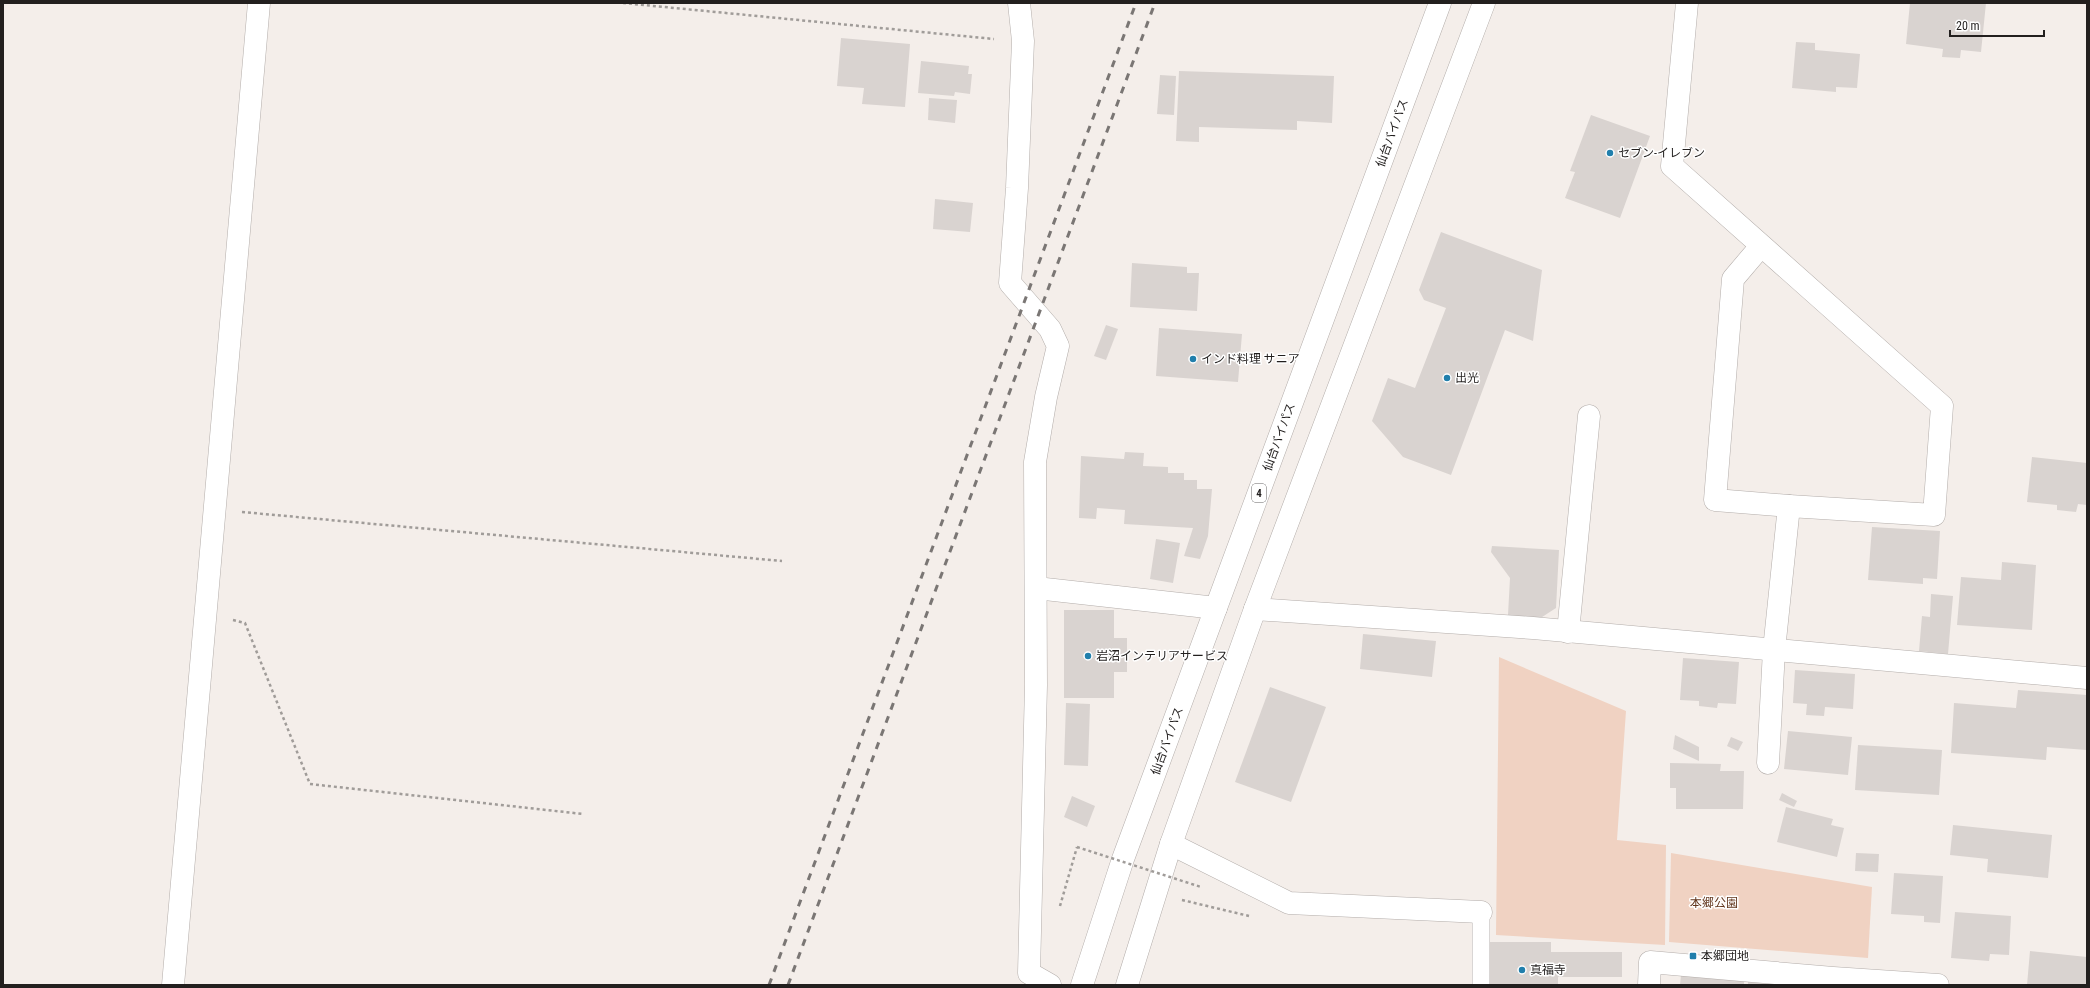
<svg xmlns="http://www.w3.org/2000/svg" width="2090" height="988" viewBox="0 0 2090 988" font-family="'Roboto Condensed','Noto Sans JP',sans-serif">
  <rect width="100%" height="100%" fill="#f4eeea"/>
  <!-- green -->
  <g fill="#f0d2c2">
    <polygon points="1499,657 1626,711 1617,840 1666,845 1665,945 1496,935"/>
    <polygon points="1671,853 1872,887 1868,958 1669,942"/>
  </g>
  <!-- building -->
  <g fill="#d9d3d0">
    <polygon points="1910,3 1986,3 1981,52 1961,50 1960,58 1942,57 1943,49 1906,44"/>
    <polygon points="841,38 910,44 905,107 862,104 864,88 837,86"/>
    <polygon points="1796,42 1815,43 1815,50 1860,54 1857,88 1836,87 1836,92 1792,88"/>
    <polygon points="921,61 969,66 968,74 972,74 970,94 955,92 954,96 918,93"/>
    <polygon points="1179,71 1334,76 1332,123 1297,121 1297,130 1199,127 1199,142 1176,141"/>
    <polygon points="1160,75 1176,76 1174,115 1157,114"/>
    <polygon points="929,98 957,100 955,123 928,120"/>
    <polygon points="1591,115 1650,136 1620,218 1565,198 1575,172 1570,171"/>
    <polygon points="935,199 973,203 970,232 933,229"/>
    <polygon points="1441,232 1542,270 1533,341 1505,330 1451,475 1403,457 1372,421 1388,378 1415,388 1446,308 1424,300 1419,290"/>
    <polygon points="1132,263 1187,267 1187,273 1199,273 1197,311 1130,307"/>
    <polygon points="1106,325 1118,329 1106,360 1094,356"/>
    <polygon points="1159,328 1242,334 1238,382 1156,376"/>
    <polygon points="1125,452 1144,453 1143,466 1168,467 1168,473 1184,473 1184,480 1197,480 1197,489 1212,489 1208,536 1200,559 1184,556 1193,528 1124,524 1125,510 1097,508 1096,519 1079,518 1081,456 1124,459"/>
    <polygon points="2032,457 2087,463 2087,505 2078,504 2076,512 2057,510 2057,505 2027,502"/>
    <polygon points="1872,527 1940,531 1937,579 1923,578 1923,584 1868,580"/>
    <polygon points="1156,539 1180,543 1173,583 1150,579"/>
    <polygon points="1492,546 1559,550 1556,608 1539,619 1508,615 1510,578 1491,552"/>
    <polygon points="2002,562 2036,565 2032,630 1957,625 1961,577 2001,580"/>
    <polygon points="1931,594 1953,596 1948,654 1919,651 1922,616 1930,617"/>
    <polygon points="1064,610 1114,610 1114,638 1127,638 1127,672 1114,672 1114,698 1064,698"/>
    <polygon points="1363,634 1436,641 1432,677 1360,669"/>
    <polygon points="1683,658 1739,662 1736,704 1718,703 1717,708 1699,706 1699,701 1680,700"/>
    <polygon points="1795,670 1855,674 1853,709 1825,707 1824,716 1806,715 1807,704 1793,703"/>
    <polygon points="1270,687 1326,707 1291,802 1235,782"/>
    <polygon points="2018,690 2087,695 2087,750 2047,747 2046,760 1951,753 1954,703 2016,708"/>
    <polygon points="1066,703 1090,704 1088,766 1064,765"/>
    <polygon points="1788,731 1852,737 1848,775 1784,769"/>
    <polygon points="1675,735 1699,747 1699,761 1673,749"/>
    <polygon points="1731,737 1743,742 1738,751 1727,746"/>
    <polygon points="1858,745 1942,750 1939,795 1855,790"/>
    <polygon points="1670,763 1721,764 1720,771 1744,771 1743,809 1676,809 1676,788 1670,788"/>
    <polygon points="1782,793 1797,801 1794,807 1779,800"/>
    <polygon points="1072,796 1095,806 1087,827 1064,817"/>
    <polygon points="1786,807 1833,819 1831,825 1844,828 1837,857 1777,842"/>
    <polygon points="1953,825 2052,835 2048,878 1987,872 1988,859 1950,855"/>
    <polygon points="1856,853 1879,854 1878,872 1855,871"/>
    <polygon points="1894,873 1943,876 1940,923 1924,922 1924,916 1891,914"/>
    <polygon points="1955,912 2011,916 2009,955 1990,954 1989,961 1951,958"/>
    <polygon points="1490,942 1551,942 1551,952 1622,952 1622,977 1558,977 1558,985 1490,985"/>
    <polygon points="2030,951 2087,957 2086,985 2027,985"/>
    <polygon points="1681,975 1744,980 1744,985 1680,985"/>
    <polygon points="1748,982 1767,984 1767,985 1748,985"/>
  </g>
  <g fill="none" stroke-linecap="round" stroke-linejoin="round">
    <!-- lane casing -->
    <g stroke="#b3adaa" stroke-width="18">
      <polyline id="lane" points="1481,912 1481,985"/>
    </g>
    <!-- street casing -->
    <g stroke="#b3adaa" stroke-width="23">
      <g id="street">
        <polyline points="1019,3 1023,41 1017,188 1010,283 1050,329 1058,346 1046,397 1035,462 1036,685 1029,973 1050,985"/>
        <polyline points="1687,3 1672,166 1942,406 1934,515 1789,506 1774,650 1768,763"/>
        <polyline points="1761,246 1733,279 1715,500 1789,506"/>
        <polyline points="1036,588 1216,608"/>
        <polyline points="1255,609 1533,628 2087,678"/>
        <polyline points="1568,632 1589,416"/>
        <polyline points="1171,844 1289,903 1481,912"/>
        <polyline points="1649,985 1650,962 1833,978 1938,985"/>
      </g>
    </g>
    <!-- secondary casing -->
    <g stroke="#b3adaa" stroke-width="23">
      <polyline id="secondary" points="173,985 259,3"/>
    </g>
    <!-- highway casing -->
    <g stroke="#b3adaa" stroke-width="23">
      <g id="highway">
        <polyline points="1082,985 1123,859 1440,3"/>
        <polyline points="1127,985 1171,844 1255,609 1484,3"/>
      </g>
    </g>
    <!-- path -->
    <g stroke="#a09c99" stroke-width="2.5" stroke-dasharray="3 3" stroke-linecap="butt">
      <polyline points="623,3 994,39"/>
      <polyline points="242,512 782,561"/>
      <polyline points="233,620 245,623 310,784 583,814"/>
      <polyline points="1182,900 1249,916"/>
      <polyline points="1060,906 1077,847"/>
    </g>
    <!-- lane -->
    <use href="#lane" stroke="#fff" stroke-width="17"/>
    <!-- street -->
    <use href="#street" stroke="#fff" stroke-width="22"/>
    <!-- secondary -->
    <use href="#secondary" stroke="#fff" stroke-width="22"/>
    <!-- highway -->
    <use href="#highway" stroke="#fff" stroke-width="22"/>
    <!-- rail -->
    <g stroke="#7a7674" stroke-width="3" stroke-dasharray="7 7" stroke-linecap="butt">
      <polyline points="769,985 1136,3"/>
      <polyline points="788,985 1155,3"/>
    </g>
    <!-- path-bridge -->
    <polyline stroke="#a09c99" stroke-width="2.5" stroke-dasharray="3 3" stroke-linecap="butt" points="1077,847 1201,887"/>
  </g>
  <!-- markers -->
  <g fill="#217fac" stroke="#fff" stroke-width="1.5">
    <circle cx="1610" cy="153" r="4"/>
    <circle cx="1193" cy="359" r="4"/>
    <circle cx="1447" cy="378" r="4"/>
    <circle cx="1088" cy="656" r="4"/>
    <rect x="1689" y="952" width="8" height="8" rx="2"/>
    <circle cx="1522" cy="970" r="4"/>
  </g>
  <g text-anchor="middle" stroke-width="3" stroke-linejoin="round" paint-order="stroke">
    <!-- shield labels -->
    <rect fill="#fff" stroke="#646262" stroke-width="1" x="1252" y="484" width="14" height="18" rx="3"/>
    <g font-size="11" font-weight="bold" fill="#221f1e">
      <text x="1259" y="497">4</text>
    </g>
    <!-- street labels -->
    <g font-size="12" fill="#221f1e" stroke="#fff">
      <text transform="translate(1392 133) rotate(-70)" y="4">仙台バイパス</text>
      <text transform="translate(1279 437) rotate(-70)" y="4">仙台バイパス</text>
      <text transform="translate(1167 741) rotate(-70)" y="4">仙台バイパス</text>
    </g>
    <!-- poi labels -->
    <g font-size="12" fill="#221f1e" stroke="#fff" text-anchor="start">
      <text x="1618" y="157">セブン-イレブン</text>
      <text x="1201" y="363">インド料理 サニア</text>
      <text x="1455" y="382">出光</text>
      <text x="1096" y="660">岩沼インテリアサービス</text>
      <text x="1701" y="960">本郷団地</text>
      <text x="1530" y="974">真福寺</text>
    </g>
    <!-- park labels -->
    <g font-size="12" fill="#62361d" stroke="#fff">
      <text x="1714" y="907">本郷公園</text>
    </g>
  </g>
  <!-- border -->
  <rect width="2090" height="988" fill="none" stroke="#221f1e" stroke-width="8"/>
  <!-- scale -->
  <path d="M1950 30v6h94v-6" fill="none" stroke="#221f1e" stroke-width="2"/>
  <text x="1956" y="30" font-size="12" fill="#221f1e" stroke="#ffffff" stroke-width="3" paint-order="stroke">20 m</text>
</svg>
